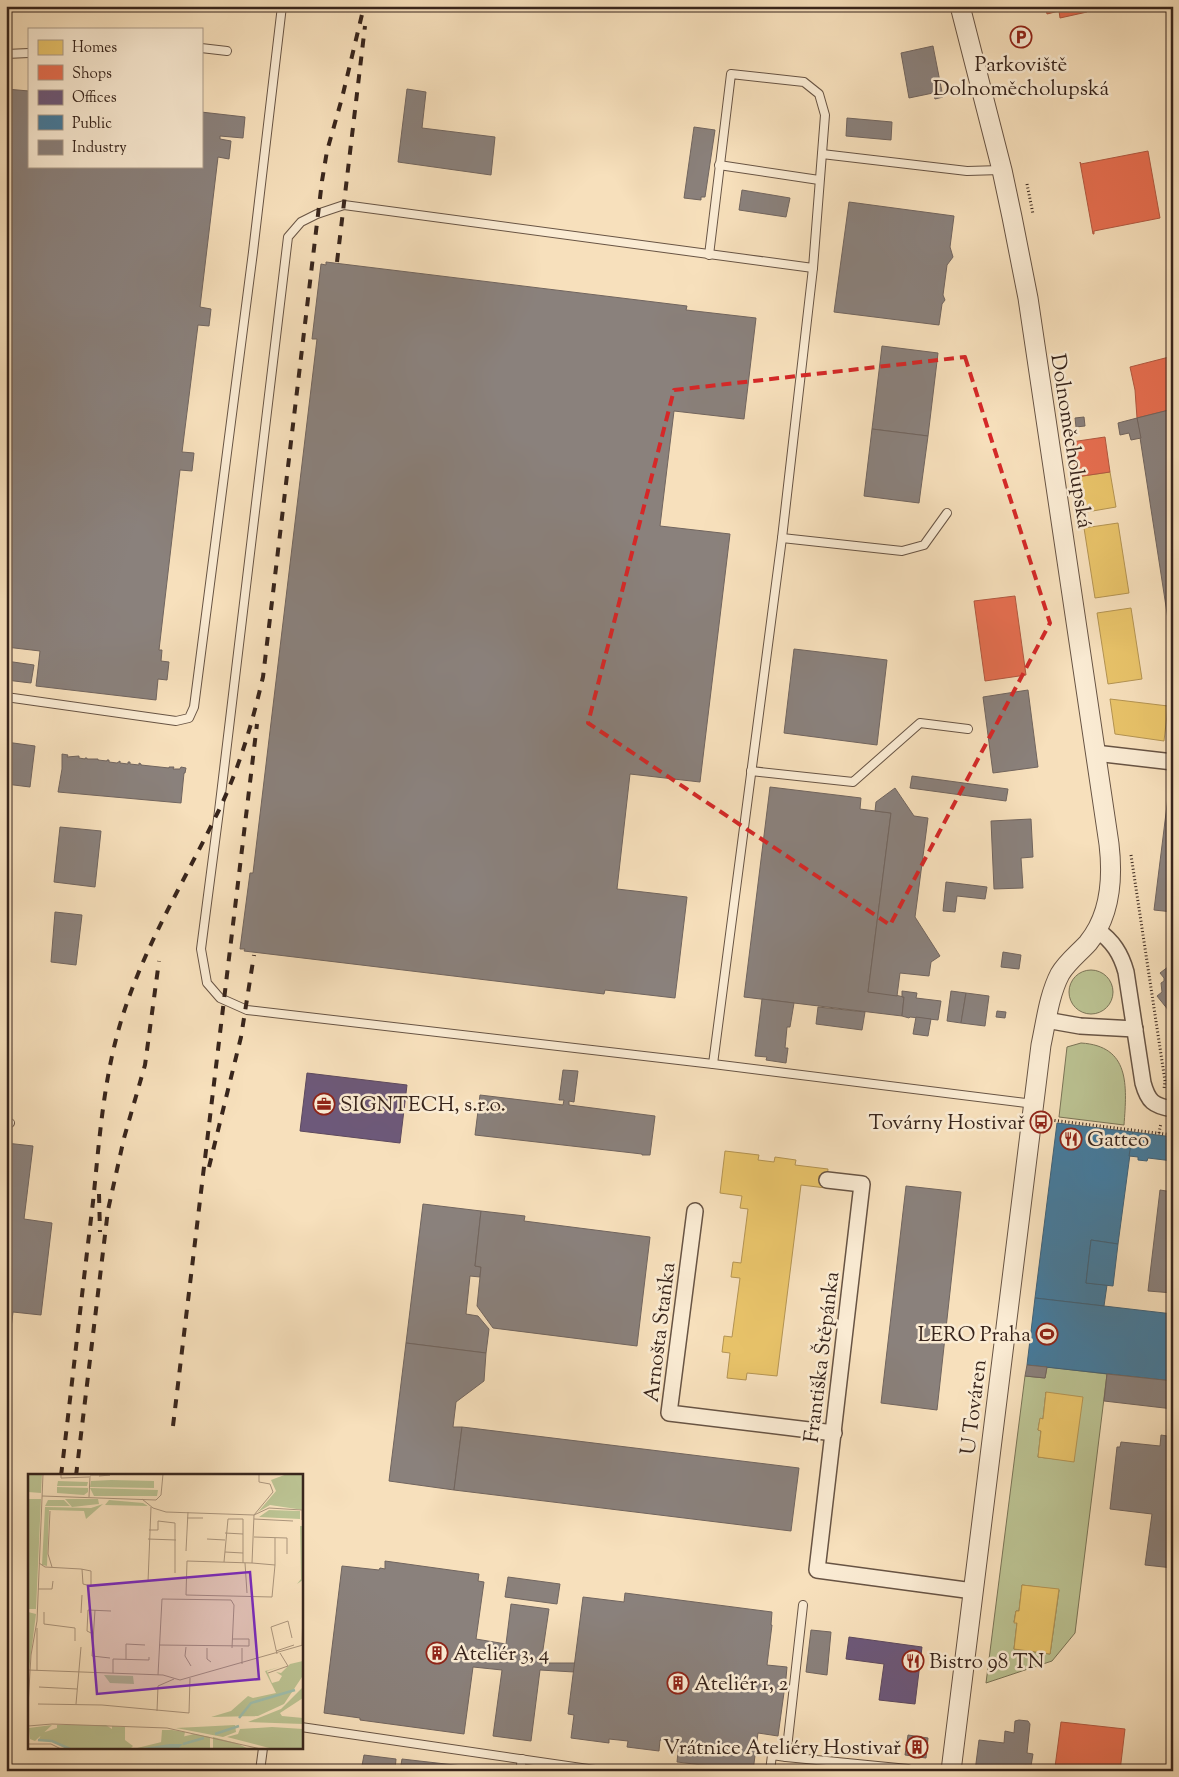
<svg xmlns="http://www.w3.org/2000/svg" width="1179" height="1777" viewBox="0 0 1179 1777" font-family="'Sorts Mill Goudy',serif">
  <rect width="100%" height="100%" fill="#f7e0bc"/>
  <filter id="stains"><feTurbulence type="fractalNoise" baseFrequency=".004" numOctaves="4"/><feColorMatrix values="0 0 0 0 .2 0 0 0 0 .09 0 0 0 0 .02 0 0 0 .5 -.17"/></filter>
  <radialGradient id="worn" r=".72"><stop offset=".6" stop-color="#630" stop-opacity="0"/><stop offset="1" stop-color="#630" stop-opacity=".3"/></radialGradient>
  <!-- green -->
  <g fill="#bbc292" stroke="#7a7457" fill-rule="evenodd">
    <circle cx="1091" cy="992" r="22"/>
    <path d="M 1081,1043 C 1130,1046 1127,1085 1124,1125 L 1059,1117 L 1067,1047 Z"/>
    <path d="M 1047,1367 L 1107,1374 L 1075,1633 L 1052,1661 L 986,1683 L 1025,1376 L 1045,1378 ZM 1046,1392 L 1074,1461 L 1038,1457 L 1041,1431 L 1038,1430 L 1040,1419 L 1043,1419 ZM 1022,1585 L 1059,1590 L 1050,1654 L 1014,1649 L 1017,1623 L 1014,1622 L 1016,1611 L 1019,1611 Z"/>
  </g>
  <!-- homes -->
  <g fill="#e9c46a" stroke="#b49453">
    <polygon points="1110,472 1116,507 1081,513 1076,477"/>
    <polygon points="1118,523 1129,593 1095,598 1084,528"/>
    <polygon points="1131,608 1142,679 1108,684 1097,613"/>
    <polygon points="1110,699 1168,706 1164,741 1115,734"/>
    <polygon points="725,1151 759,1155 758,1160 774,1162 775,1157 796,1160 795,1165 828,1169 826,1188 801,1185 777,1376 747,1373 746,1380 727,1378 730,1353 722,1352 724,1336 732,1337 740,1278 731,1277 733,1262 741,1263 748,1209 740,1208 742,1196 720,1193"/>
    <polygon points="1046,1392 1083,1397 1074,1462 1038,1457 1041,1431 1038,1430 1040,1418 1043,1419"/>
    <polygon points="1022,1585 1059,1589 1050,1654 1014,1649 1017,1623 1014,1623 1016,1611 1019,1611"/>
  </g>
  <!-- shops -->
  <g fill="#e76f51" stroke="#b25941">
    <polygon points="1045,6 1085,6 1087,12 1060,18 1059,11 1047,14"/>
    <polygon points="1148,151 1160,218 1094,231 1094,234 1093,234 1080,162 1081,164"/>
    <polygon points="1173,356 1173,409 1137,418 1135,390 1130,367"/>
    <polygon points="1105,437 1110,472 1076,477 1071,442"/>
    <polygon points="1015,596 1026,675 985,681 974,601"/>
    <polygon points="1061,1722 1125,1729 1120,1771 1088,1771 1055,1767"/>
  </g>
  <!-- offices -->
  <g fill="#6d597a" stroke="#5d495e">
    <polygon points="307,1073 407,1085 400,1143 300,1131"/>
    <polygon points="849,1637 922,1647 915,1704 879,1700 884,1664 846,1659"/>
  </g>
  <!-- public -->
  <g fill="#457b9d" stroke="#416176">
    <polygon points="1057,1123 1133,1132 1118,1244 1091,1240 1086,1283 1107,1285 1104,1306 1035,1298"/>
    <polygon points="1133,1132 1173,1137 1173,1161 1148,1158 1147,1161 1138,1160 1138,1157 1129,1156"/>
    <polygon points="1091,1240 1118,1244 1113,1286 1086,1283"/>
    <polygon points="1035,1298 1173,1314 1173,1381 1027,1365"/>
  </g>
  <!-- industry -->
  <g fill="#8a817c" stroke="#71655f">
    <polygon points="933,46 943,97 935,99 933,93 909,98 901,53"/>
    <polygon points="6,89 29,91 29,166 201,166 201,112 245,117 243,138 220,136 220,139 231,141 229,159 218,157 200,307 211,309 209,326 198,325 182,452 194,453 192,471 180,470 159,650 162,650 161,661 169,662 167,680 158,679 156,700 36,686 40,651 6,647"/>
    <polygon points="407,89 426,92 422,128 495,137 491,175 398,162"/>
    <polygon points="847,118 892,122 891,140 846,136"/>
    <polygon points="694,127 715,130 705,197 701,197 701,200 684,198"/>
    <polygon points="742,190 790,198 786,217 739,210"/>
    <polygon points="849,202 954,216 950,247 953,257 947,265 943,295 945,300 942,304 939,325 834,312"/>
    <polygon points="326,262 687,306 686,310 756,318 744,419 674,411 660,526 730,534 700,782 630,774 617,889 687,897 675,998 605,990 604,994 244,951 245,949 240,949 250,873 253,873 317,339 312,339 321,264 326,265"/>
    <polygon points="882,346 938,353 928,436 872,429"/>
    <polygon points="1173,409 1173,652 1137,418"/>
    <polygon points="1084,417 1085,426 1076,427 1075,418"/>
    <polygon points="1137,418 1141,438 1131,440 1129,433 1120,435 1118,423"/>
    <polygon points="872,429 928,436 919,503 864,496"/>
    <polygon points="794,649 887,660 877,745 784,733"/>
    <polygon points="6,661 34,665 31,683 6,680"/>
    <polygon points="1028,690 1038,767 993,773 983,697"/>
    <polygon points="6,742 35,746 30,787 6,784"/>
    <polygon points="62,754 68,755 67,757 79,756 79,758 85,759 85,758 87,758 87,759 98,759 98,760 107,761 107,760 109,760 109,762 117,763 120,761 120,763 128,764 128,762 130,762 130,764 139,765 139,763 141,764 141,765 169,768 169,767 174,767 173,769 180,769 181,767 186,768 185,773 184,773 181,803 58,792 62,769"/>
    <polygon points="912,776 1008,789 1006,801 910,788"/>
    <polygon points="770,787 861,798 860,809 891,813 868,992 886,993 904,997 902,1016 744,997"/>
    <polygon points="895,788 914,816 928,818 915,917 940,956 931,962 929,976 900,973 897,996 868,992 891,813 875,811 876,802"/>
    <polygon points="1168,797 1173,797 1173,912 1154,910"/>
    <polygon points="1031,819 1033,857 1021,858 1023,888 994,889 991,821"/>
    <polygon points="60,827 101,831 95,887 54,882"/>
    <polygon points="946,882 987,887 985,899 957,896 955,912 943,911"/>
    <polygon points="55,912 82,915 76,965 51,962"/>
    <polygon points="1003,952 1021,955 1019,969 1001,967"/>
    <polygon points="1173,963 1173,1016 1157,996 1162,992 1161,983 1164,981 1164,978 1160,973"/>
    <polygon points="902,991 917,993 916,998 941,1001 938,1020 910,1017 909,1018 902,1016 904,997 902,997"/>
    <polygon points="951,991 966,993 961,1023 947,1021"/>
    <polygon points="966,993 989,996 985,1026 961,1023"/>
    <polygon points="762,999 794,1003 790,1027 787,1027 785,1048 788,1048 786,1063 766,1060 767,1057 755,1056"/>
    <polygon points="818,1007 865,1012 862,1030 816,1024"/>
    <polygon points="997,1011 1006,1012 1005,1018 996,1017"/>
    <polygon points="916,1017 931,1019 928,1036 913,1034"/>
    <polygon points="563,1070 578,1071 574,1102 569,1101 569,1105 655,1116 650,1155 642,1155 642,1154 475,1135 480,1095 563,1105 564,1100 559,1100"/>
    <polygon points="6,1143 33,1146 24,1219 52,1223 41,1315 13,1312 6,1370"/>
    <polygon points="906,1186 961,1192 937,1410 881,1403"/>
    <polygon points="1160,1190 1173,1192 1173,1293 1148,1291"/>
    <polygon points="423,1204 481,1211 475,1266 481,1267 480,1277 470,1276 466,1314 478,1316 489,1329 486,1353 406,1343"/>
    <polygon points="481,1211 525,1216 524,1221 650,1237 637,1346 493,1328 477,1306 481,1267 475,1266"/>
    <polygon points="406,1343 486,1353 484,1381 456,1402 453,1427 462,1427 454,1490 389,1481"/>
    <polygon points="1027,1365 1047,1367 1045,1378 1025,1376"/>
    <polygon points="1107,1374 1173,1381 1173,1409 1104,1401"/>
    <polygon points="462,1427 799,1468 791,1531 454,1490"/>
    <polygon points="1161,1435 1173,1437 1173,1568 1145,1565 1152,1514 1110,1509 1117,1447 1120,1447 1121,1442 1160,1446"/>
    <polygon points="385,1561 479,1574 478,1581 484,1582 476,1639 506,1644 511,1604 549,1609 541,1663 575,1663 574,1672 540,1670 531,1741 493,1736 502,1670 473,1667 464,1734 360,1720 360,1718 324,1713 342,1566 379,1570 380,1568 385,1569"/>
    <polygon points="508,1577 560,1584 557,1604 505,1597"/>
    <polygon points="625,1593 772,1612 771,1625 772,1625 767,1665 787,1667 786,1678 778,1736 758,1733 753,1771 677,1762 679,1743 660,1740 659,1751 627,1747 628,1741 609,1739 609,1743 571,1738 574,1715 568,1714 583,1597 624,1602"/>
    <polygon points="811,1630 831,1632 827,1675 806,1672"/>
    <polygon points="1019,1720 1028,1721 1030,1724 1027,1753 1033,1754 1031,1766 1025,1765 1025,1771 975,1771 979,1740 1004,1743 1005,1731 1014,1733 1015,1721"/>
    <polygon points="908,1735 928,1738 926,1758 905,1755"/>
    <polygon points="364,1755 396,1759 395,1771 361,1771"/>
    <polygon points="402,1759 463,1766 463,1771 400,1771"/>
  </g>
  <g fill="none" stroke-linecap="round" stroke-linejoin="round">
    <!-- service casing -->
    <g stroke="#685444" stroke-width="10">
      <g id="service">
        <polyline points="201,48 227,51"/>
        <polyline points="6,54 29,53"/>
        <polyline points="822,154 967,171 1001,170"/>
        <polyline points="719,165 819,180"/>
        <polyline points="709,255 731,74 804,82 819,94 825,115 813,268 782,538 713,1064"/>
        <polyline points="813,268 344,205 317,214 301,222 288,237 219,811 201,949 207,983 220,998 247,1010 713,1064 1034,1104"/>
        <polyline points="782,538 902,551 924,545 947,513"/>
        <polyline points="6,697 176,721 189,718 194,707 253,252 282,6"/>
        <polyline points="751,771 853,782 920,723 968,729"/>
        <polyline points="6,1122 10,1123"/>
        <polyline points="301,1727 602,1771"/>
        <polyline points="786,1757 908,1769"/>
        <polyline points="260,1771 263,1748"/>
        <polyline points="520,1771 522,1759"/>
        <polyline points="770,1771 772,1755 786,1757 803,1605"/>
      </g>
    </g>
    <!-- minor casing -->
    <g stroke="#685444" stroke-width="18">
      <g id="minor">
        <polyline points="1095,753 1173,762"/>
        <path d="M 1097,930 C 1113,941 1121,954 1126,972 L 1143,1083 C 1148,1101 1153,1106 1173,1109"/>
        <polyline points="1046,1020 1080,1026 1135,1029"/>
        <polyline points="827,1180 862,1184 817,1570 973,1591"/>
        <polyline points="695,1211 669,1413 834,1433"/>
      </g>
    </g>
    <!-- tertiary casing -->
    <g stroke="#685444" stroke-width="21">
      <path id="tertiary" d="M 951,1771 L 1041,1045 C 1046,1022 1049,995 1060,974 C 1067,962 1079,953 1088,943 C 1111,915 1113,878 1109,844 L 1028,298 L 1012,217 L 1002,170 L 960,6"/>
    </g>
    <!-- path -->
    <g stroke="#38251c" stroke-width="3" stroke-dasharray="1 2.5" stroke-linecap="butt">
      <polyline points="1027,184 1033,214"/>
      <polyline points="1131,855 1165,1081 1164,1089"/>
      <polyline points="1051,1120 1173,1135"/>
      <polyline points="1159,1133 1161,1123"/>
    </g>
    <!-- service -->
    <use href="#service" stroke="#faebd3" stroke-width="8"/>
    <!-- minor -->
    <use href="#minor" stroke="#faebd3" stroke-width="15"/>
    <!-- tertiary -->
    <use href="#tertiary" stroke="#faebd3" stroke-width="19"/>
    <!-- rail -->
    <g stroke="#38251c" stroke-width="4" stroke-dasharray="9 9" stroke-linecap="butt">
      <polyline points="337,262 365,26"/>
      <polyline points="209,1167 241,1037 254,955"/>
      <polyline points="99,1194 100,1232"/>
      <polyline points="173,1426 257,724"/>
      <path d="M 61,1476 C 72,1384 82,1293 93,1202 C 99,1144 103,1084 119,1028 C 141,951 183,884 218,812 C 239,769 252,724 263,677 L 322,181 L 327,151 L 342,98 L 364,6"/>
      <polyline points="76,1476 108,1210 124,1138 145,1065 159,961"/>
    </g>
  </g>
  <!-- marked area -->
  <path fill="none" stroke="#d62828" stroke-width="4" stroke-dasharray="10 6" stroke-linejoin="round" d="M 965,357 L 1050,623 L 890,925 L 588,723 L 674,390 Z"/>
  <!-- icons -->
  <defs>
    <g id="parking-ring" transform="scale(1.125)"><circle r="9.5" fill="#faebd3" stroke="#8f2418" stroke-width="1.5"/><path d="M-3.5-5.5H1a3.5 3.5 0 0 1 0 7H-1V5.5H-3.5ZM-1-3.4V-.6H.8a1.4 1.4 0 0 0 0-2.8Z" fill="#8f2418"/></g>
    <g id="office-ring" transform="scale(1.125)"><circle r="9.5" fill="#faebd3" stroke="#8f2418" stroke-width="1.5"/><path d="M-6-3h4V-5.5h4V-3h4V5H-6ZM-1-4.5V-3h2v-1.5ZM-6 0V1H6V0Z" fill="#8f2418"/></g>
    <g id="bus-ring" transform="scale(1.125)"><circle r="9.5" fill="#faebd3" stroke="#8f2418" stroke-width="1.5"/><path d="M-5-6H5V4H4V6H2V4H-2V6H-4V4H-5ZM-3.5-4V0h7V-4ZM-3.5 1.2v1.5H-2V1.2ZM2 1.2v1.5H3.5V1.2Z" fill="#8f2418"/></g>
    <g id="restaurant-ring" transform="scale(1.125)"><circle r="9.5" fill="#faebd3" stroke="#8f2418" stroke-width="1.5"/><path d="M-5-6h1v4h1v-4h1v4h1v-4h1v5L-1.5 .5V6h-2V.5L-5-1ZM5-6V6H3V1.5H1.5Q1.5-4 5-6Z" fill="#8f2418"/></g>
    <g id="stadium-ring" transform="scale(1.125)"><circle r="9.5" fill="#faebd3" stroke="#8f2418" stroke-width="1.5"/><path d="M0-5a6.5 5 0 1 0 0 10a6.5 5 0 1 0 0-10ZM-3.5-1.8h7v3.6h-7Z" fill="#8f2418"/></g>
    <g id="building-ring" transform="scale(1.125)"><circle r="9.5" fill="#faebd3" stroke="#8f2418" stroke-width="1.5"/><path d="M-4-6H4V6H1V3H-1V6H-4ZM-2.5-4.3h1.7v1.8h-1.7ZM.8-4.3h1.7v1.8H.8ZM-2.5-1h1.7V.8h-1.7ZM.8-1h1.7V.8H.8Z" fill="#8f2418"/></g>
  </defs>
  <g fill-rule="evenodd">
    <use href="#parking-ring" x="1021" y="37"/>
    <use href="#office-ring" x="324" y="1104"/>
    <use href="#bus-ring" x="1041" y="1122"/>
    <use href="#restaurant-ring" x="1071" y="1139"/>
    <use href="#stadium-ring" x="1047" y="1334"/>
    <use href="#building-ring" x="437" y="1653"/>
    <use href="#restaurant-ring" x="913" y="1661"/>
    <use href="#building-ring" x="678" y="1683"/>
    <use href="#building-ring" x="917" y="1747"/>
  </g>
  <g text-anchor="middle" stroke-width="5" stroke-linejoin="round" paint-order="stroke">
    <!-- poi labels -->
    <g font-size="21" fill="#38251c" stroke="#faebd3" text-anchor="start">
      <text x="1021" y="71" text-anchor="middle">Parkoviště<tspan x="1021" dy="24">Dolnoměcholupská</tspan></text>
      <text x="340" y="1111">SIGNTECH, s.r.o.</text>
      <text x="1025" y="1129" text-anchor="end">Továrny Hostivař</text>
      <text x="1087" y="1146">Gatteo</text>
      <text x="1031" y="1341" text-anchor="end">LERO Praha</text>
      <text x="453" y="1660">Ateliér 3, 4</text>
      <text x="929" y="1668">Bistro 98 TN</text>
      <text x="694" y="1690">Ateliér 1, 2</text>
      <text x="901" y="1754" text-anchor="end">Vrátnice Ateliéry Hostivař</text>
    </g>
    <!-- street labels -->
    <g font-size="21" fill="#38251c" stroke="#faebd3">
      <text transform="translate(1072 441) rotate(81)" y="7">Dolnoměcholupská</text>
      <text transform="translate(659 1332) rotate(-83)" y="7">Arnošta Staňka</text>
      <text transform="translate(821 1357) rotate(-83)" y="7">Františka Štěpánka</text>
      <text transform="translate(973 1407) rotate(-83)" y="7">U Továren</text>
    </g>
  </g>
  <!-- overview -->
  <g transform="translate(28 1474)">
    <rect width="275" height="275" fill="#f7e0bc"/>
    <path d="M 0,0 L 14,0 L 13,19 L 0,18 ZM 259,0 L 275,0 L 275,45 L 275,36 L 242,31 L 230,38 L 248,17 L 243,6 ZM 83,6 L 126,7 L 126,14 L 62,13 L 63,7 ZM 30,7 L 60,8 L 59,12 L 29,12 ZM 29,13 L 60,14 L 60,18 L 56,21 L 29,19 ZM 62,14 L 130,16 L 129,22 L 66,22 ZM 0,25 L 13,25 L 8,135 L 0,135 ZM 37,25 L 70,25 L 71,30 L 44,33 ZM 20,26 L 36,26 L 42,32 L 17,32 ZM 81,26 L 115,29 L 120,32 L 77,31 ZM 75,30 L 58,45 L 56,37 L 21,36 L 19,92 L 14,91 L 17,33 L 63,34 ZM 241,36 L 272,37 L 272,45 L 231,43 ZM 272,52 L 275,52 L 275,106 L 269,110 L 273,105 ZM 0,138 L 8,140 L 1,195 L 0,195 ZM 275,187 L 274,203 L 256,230 L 230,242 L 183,243 L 203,237 L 220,222 L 225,224 L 248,219 L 237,197 L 252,193 L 239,197 L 244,209 L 251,207 L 254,202 L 248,198 L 253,199 L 262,190 ZM 76,201 L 105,202 L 106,210 L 82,209 ZM 275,213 L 275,224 L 252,239 L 254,242 L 275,244 L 275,250 L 220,248 L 253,235 ZM 24,251 L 7,267 L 2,265 L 1,254 ZM 29,251 L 78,251 L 84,255 L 84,252 L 97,253 L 97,266 L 105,272 L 102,275 L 40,275 L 22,267 L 10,267 L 14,259 L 29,254 ZM 207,251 L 208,258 L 195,263 L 148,254 ZM 244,253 L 275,255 L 275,275 L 245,275 L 199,263 L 210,260 L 212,255 ZM 134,256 L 144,256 L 157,258 L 156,263 L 133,269 ZM 166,260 L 182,263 L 182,275 L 150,275 L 154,270 L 105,275 ZM 185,263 L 208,269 L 221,275 L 185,275 Z" fill="#bbc292"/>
    <path d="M 155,270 L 150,275 L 107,275 L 142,270 Z" fill="#9ebdac"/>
    <path fill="none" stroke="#9ebdac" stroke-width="2.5" d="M 211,244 L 223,229 L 267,216M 187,260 L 211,252M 10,266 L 24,267 L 42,275M 155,270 L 176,264"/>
    <path fill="none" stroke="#ab957c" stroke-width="1" d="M 33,0 L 33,4 L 61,3M 62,1 L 82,1 L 71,2M 14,22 L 128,26 L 133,21 L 135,0M 61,23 L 62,2M 114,25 L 125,34 L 138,38 L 226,41 L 241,34 L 274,36 L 274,46M 22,37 L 20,80 L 24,93M 159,44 L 175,44M 226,45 L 265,47M 121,56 L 130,56 L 130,47 L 147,49 L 147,99M 197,59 L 215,60M 226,63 L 259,64 L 259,80M 120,65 L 148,66M 179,65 L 197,66M 158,77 L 160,38M 197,78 L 215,79M 196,88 L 200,45 L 215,45 L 215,89M 11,89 L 17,93 L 53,95 L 63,97 L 63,112 L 55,110 L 54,95M 217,89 L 219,119M 224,89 L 247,91 L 244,123 L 158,121 L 159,87 L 224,89 L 226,41 L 245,18 L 242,10 L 231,8 L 231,0M 247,91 L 247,64M 120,108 L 123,33M 10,115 L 24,115 L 25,107M 67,136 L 64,182 L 82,184M 16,138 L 16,150 L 47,154 L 47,167M 53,139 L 54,121M 9,154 L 9,196M 65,160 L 59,157 L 60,136 L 83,137M 131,171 L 221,172 L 221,165 L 204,165M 274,171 L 275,137M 158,173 L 157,182 L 163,192M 179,174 L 179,185 L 183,188M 248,177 L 266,171M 249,180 L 243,153 L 260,147 L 264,164M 98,185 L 98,170 L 117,171M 214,190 L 214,174M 0,196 L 135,201 L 152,206 L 275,171M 85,199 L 85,185 L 121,186 L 121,183M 240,199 L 260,192 L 252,179M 130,201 L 134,125 L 203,126 L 206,131 L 204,174M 11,213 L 49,215M 10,230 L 74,231 L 161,239 L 162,204M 48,230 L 53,173M 0,232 L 3,181 L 9,147 L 15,0M 129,237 L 130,212 L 146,205M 0,252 L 24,250 L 139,254 L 233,275M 0,270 L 23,270 L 33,275"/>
    <path fill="#7b2cbf" fill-opacity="0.15" stroke="#7b2cbf" stroke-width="2.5" d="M 222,98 L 231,205 L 69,220 L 60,112 Z"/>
    <rect width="275" height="275" fill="none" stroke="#38251c" stroke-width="2.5"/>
  </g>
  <!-- margin -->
  <rect width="1179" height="1777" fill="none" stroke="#f7e0bc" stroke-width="25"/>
  <rect x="8" y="8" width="1164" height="1762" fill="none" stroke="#38251c" stroke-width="2.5"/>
  <rect x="12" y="12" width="1154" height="1752" fill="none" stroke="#38251c"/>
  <!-- legend -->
  <rect x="28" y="28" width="175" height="140" fill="#faebd3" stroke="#ac9c8a"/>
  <rect x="38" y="40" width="25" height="15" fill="#e9c46a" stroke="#ac9c8a"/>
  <text x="72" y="52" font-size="15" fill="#38251c">Homes</text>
  <rect x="38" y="65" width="25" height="15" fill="#e76f51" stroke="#ac9c8a"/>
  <text x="72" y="78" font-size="15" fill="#38251c">Shops</text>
  <rect x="38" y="90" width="25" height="15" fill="#6d597a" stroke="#ac9c8a"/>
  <text x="72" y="102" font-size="15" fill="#38251c">Offices</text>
  <rect x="38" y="115" width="25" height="15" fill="#457b9d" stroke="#ac9c8a"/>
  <text x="72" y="128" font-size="15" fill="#38251c">Public</text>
  <rect x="38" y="140" width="25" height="15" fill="#8a817c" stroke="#ac9c8a"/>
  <text x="72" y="152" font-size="15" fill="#38251c">Industry</text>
  <rect width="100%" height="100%" filter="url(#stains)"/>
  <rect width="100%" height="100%" fill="url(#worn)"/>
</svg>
